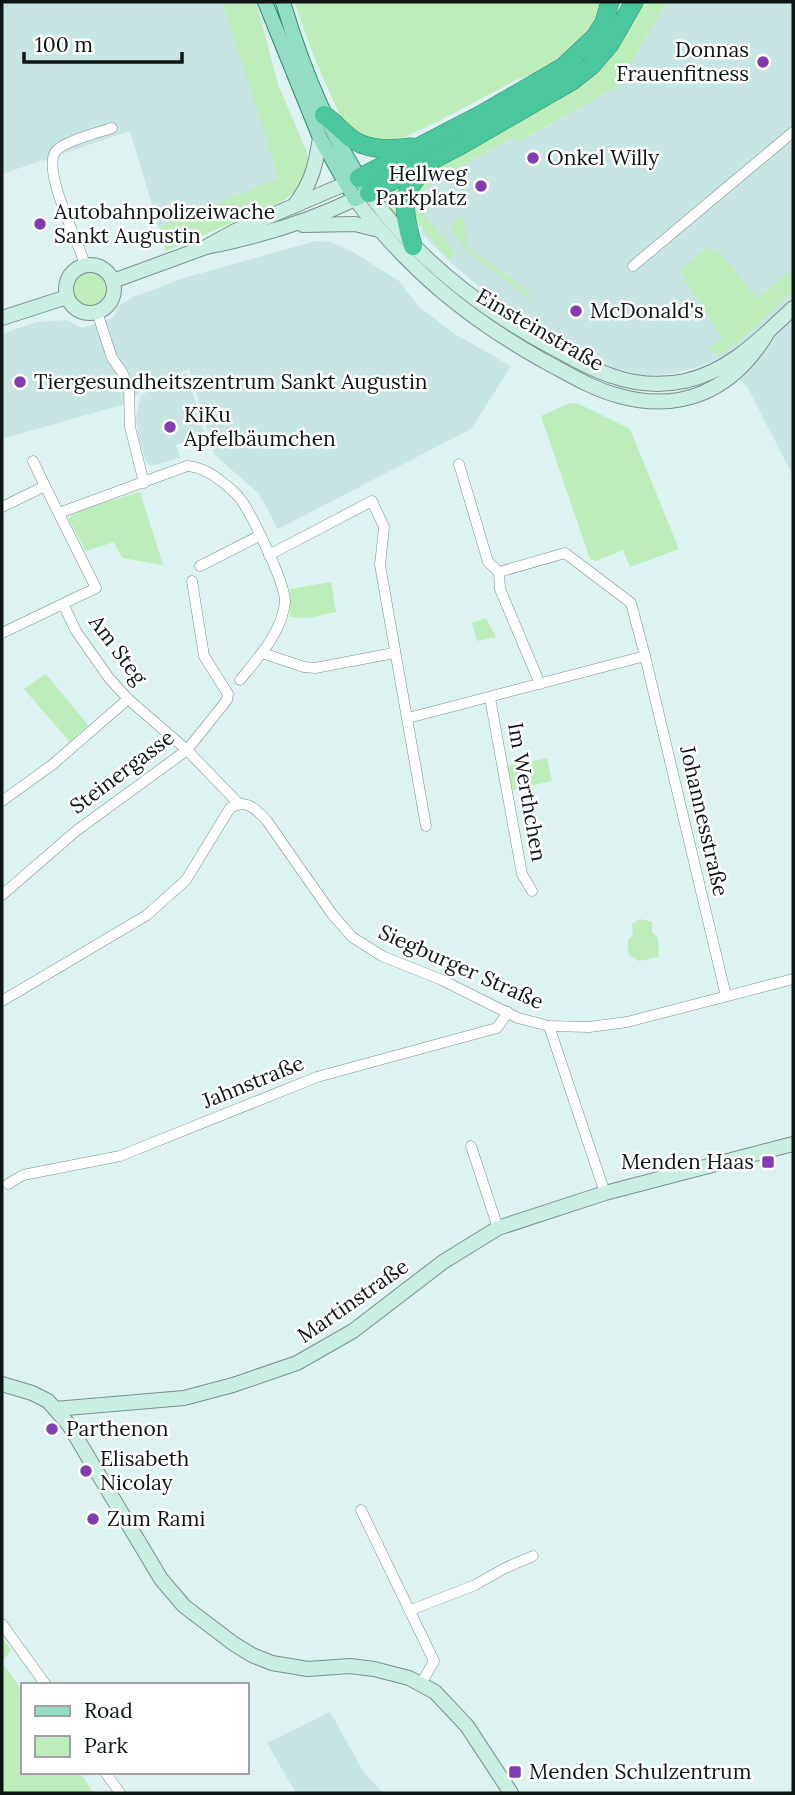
<svg xmlns="http://www.w3.org/2000/svg" width="795" height="1795" viewBox="0 0 795 1795" font-family="Lora,serif">
  <rect width="100%" height="100%" fill="#dcf3f1"/>
  <!-- built -->
  <g fill="#c6e5e3">
    <polygon points="2,2 222,2 280,179 159,228 130,131 2,174"/>
    <polygon points="667,2 793,2 793,476 748,388 718,359 698,367 671,374 645,375 610,368 562,344 499,303 451,263 422,234 421,205 427,195 423,189 515,136 519,142 617,87"/>
    <polygon points="316,241 331,242 353,252 399,281 419,307 455,334 511,366 471,429 278,529 259,494 215,455 189,369 140,392 125,404 2,439 2,334 37,322 67,320 82,328 114,317 118,306 133,297 187,277"/>
    <polygon points="187,373 205,436 176,445 180,458 151,466 146,462 139,438 136,418 141,395"/>
    <polygon points="330,1712 364,1773 383,1793 296,1793 267,1743"/>
  </g>
  <!-- green -->
  <g fill="#bdedbb">
    <polygon points="222,2 256,2 278,84 307,153 308,167 300,187 283,201 166,251 159,228 279,178"/>
    <polygon points="294,2 603,2 594,24 584,38 550,64 534,74 516,80 439,121 405,137 382,141 363,136 352,130 341,118 316,62"/>
    <polygon points="642,2 667,2 617,87 518,142 515,136 423,189 427,195 421,205 421,211 456,254 449,259 411,215 412,197 432,170 564,95"/>
    <polygon points="407,181 399,219 380,194"/>
    <polygon points="461,216 465,224 467,246 535,297 525,295 466,249 451,230 453,222"/>
    <path d="M 708,246 L 713,252 L 717,249 L 757,298 L 793,269 L 793,291 C 768,314 747,339 717,356 L 709,348 L 723,338 L 679,271 Z"/>
    <circle cx="90" cy="289" r="17"/>
    <polygon points="570,403 577,403 630,429 679,549 630,567 623,550 596,561 590,559 541,416"/>
    <polygon points="140,492 163,565 122,558 114,542 86,551 68,518 80,510"/>
    <polygon points="331,582 336,612 308,618 290,617 290,589"/>
    <polygon points="486,618 496,637 477,641 472,623"/>
    <polygon points="46,674 88,725 70,742 24,689"/>
    <polygon points="547,758 552,781 513,790 507,766"/>
    <polygon points="640,919 652,922 652,932 658,938 659,957 639,961 628,954 628,940 633,935 632,924"/>
    <polygon points="2,1637 11,1650 2,1662 23,1692 23,1772 79,1772 94,1793 2,1793"/>
  </g>
  <g fill="none" stroke-linecap="round" stroke-linejoin="round">
    <!-- street casing -->
    <g stroke="#7b908f" stroke-width="11">
      <g id="street">
        <path d="M 85,265 C 79,242 41,170 56,151 C 64,141 100,132 112,128"/>
        <polyline points="633,266 793,132"/>
        <polyline points="97,312 112,358 122,372 129,389 130,427 144,483"/>
        <polyline points="33,461 45,486"/>
        <polyline points="459,464 488,562 499,572"/>
        <polyline points="2,507 45,486 96,588 2,633"/>
        <path d="M 59,513 L 187,466 C 206,467 223,481 237,495 C 249,507 286,585 285,602 C 282,632 259,657 240,680"/>
        <polyline points="269,555 372,501 384,527 380,565 426,826"/>
        <polyline points="200,566 259,536"/>
        <polyline points="63,604 76,631 109,678 128,699 187,750 238,803"/>
        <polyline points="262,653 304,667 315,668 394,653"/>
        <polyline points="540,684 500,589 499,572 565,553 631,603 645,656"/>
        <polyline points="490,698 522,874 532,891"/>
        <polyline points="408,718 645,656 726,996"/>
        <polyline points="2,801 52,765 128,699"/>
        <polyline points="2,895 76,831 187,750 227,700 228,694 204,656 192,581"/>
        <path d="M 2,1001 L 147,915 L 186,880 L 230,808 C 246,798 256,809 267,821 L 332,914 L 352,937 L 382,956 L 442,980 L 518,1018 L 549,1026 L 589,1027 L 627,1022 L 793,979"/>
        <polyline points="549,1026 605,1193"/>
        <polyline points="471,1146 498,1228"/>
        <polyline points="8,1184 23,1175 120,1156 317,1077 497,1028 508,1012"/>
        <polyline points="361,1510 434,1661 421,1684"/>
        <polyline points="411,1610 475,1585 505,1568 533,1556"/>
        <polyline points="2,1624 46,1685"/>
        <polyline points="105,1772 120,1793"/>
      </g>
    </g>
    <!-- secondary casing -->
    <g stroke="#7b908f" stroke-width="16">
      <g id="secondary">
        <path d="M 369,193 C 379,206 388,219 399,230 C 444,280 500,320 559,351 C 576,360 593,370 612,376 C 635,384 661,386 685,381 C 730,371 761,338 793,308"/>
        <path d="M 294,206 C 312,182 315,168 320,138"/>
        <polyline points="303,225 355,224 379,230"/>
        <path d="M 206,247 C 257,237 308,222 355,199 C 408,269 467,318 544,361 C 567,373 591,388 616,395 C 680,414 732,391 766,335"/>
        <circle cx="90" cy="289" r="24"/>
        <polyline points="113,281 206,247 235,231 345,184"/>
        <polyline points="2,318 67,297"/>
        <polyline points="2,1384 32,1393 48,1401 69,1425 161,1579 184,1606 234,1644 252,1655 272,1663 308,1669 350,1666 374,1669 409,1678 435,1692 467,1726 511,1793"/>
        <polyline points="55,1409 184,1398 233,1385 297,1363 353,1331 443,1262 498,1228 605,1193 793,1144"/>
      </g>
    </g>
    <!-- primary casing -->
    <g stroke="#36896d" stroke-width="16">
      <path id="primary" d="M 265,2 L 320,138 L 355,199 L 369,193 C 329,134 303,70 283,2"/>
    </g>
    <!-- highway casing -->
    <g stroke="#36896d" stroke-width="19">
      <g id="highway">
        <path d="M 324,115 C 336,123 344,134 355,141 C 372,151 393,149 411,147"/>
        <polyline points="359,178 482,114 563,67 595,37 604,23 610,2"/>
        <polyline points="369,193 463,144 572,81 591,66 610,44 634,2"/>
        <path d="M 413,246 C 404,215 397,188 429,168"/>
      </g>
    </g>
    <!-- street -->
    <use href="#street" stroke="#fff" stroke-width="10"/>
    <!-- secondary -->
    <use href="#secondary" stroke="#c9eee2" stroke-width="14"/>
    <!-- primary -->
    <use href="#primary" stroke="#93ddc4" stroke-width="14"/>
    <!-- highway -->
    <use href="#highway" stroke="#4bc79d" stroke-width="18"/>
  </g>
  <!-- markers -->
  <g fill="#833cb0" stroke="#fff" stroke-width="2.5">
    <circle cx="763" cy="62" r="7"/>
    <circle cx="533" cy="158" r="7"/>
    <circle cx="481" cy="186" r="7"/>
    <circle cx="40" cy="224" r="7"/>
    <circle cx="576" cy="311" r="7"/>
    <circle cx="20" cy="382" r="7"/>
    <circle cx="170" cy="427" r="7"/>
    <rect x="761" y="1155" width="14" height="14" rx="3.5"/>
    <circle cx="52" cy="1429" r="7"/>
    <circle cx="86" cy="1471" r="7"/>
    <circle cx="93" cy="1519" r="7"/>
    <rect x="508" y="1765" width="14" height="14" rx="3.5"/>
  </g>
  <g text-anchor="middle" stroke-width="5" stroke-linejoin="round" paint-order="stroke">
    <!-- poi labels -->
    <g font-size="21" fill="#0e1615" stroke="#fff" text-anchor="start">
      <text x="749" y="57" text-anchor="end">Donnas<tspan x="749" dy="24">Frauenfitness</tspan></text>
      <text x="547" y="165">Onkel Willy</text>
      <text x="467" y="181" text-anchor="end">Hellweg<tspan x="467" dy="24">Parkplatz</tspan></text>
      <text x="54" y="219">Autobahnpolizeiwache<tspan x="54" dy="24">Sankt Augustin</tspan></text>
      <text x="590" y="318">McDonald's</text>
      <text x="34" y="389">Tiergesundheitszentrum Sankt Augustin</text>
      <text x="184" y="422">KiKu<tspan x="184" dy="24">Apfelbäumchen</tspan></text>
      <text x="754" y="1169" text-anchor="end">Menden Haas</text>
      <text x="66" y="1436">Parthenon</text>
      <text x="100" y="1466">Elisabeth<tspan x="100" dy="24">Nicolay</tspan></text>
      <text x="107" y="1526">Zum Rami</text>
      <text x="529" y="1779">Menden Schulzentrum</text>
    </g>
    <!-- street labels -->
    <g font-size="21" fill="#0e1615" stroke="#fff">
      <text transform="translate(540 330) rotate(30)" y="7">Einsteinstraße</text>
      <text transform="translate(118 650) rotate(53)" y="7">Am Steg</text>
      <text transform="translate(122 772) rotate(-37)" y="7">Steinergasse</text>
      <text transform="translate(527 792) rotate(80)" y="7">Im Werthchen</text>
      <text transform="translate(704 821) rotate(77)" y="7">Johannesstraße</text>
      <text transform="translate(461 967) rotate(24)" y="7">Siegburger Straße</text>
      <text transform="translate(253 1082) rotate(-22)" y="7">Jahnstraße</text>
      <text transform="translate(353 1301) rotate(-35)" y="7">Martinstraße</text>
    </g>
  </g>
  <!-- border -->
  <rect width="795" height="1795" fill="none" stroke="#0e1615" stroke-width="7"/>
  <!-- legend -->
  <rect x="21" y="1683" width="228" height="91" fill="#ffffff" stroke="#9fa2a1" stroke-width="2"/>
  <rect x="35" y="1706" width="35" height="10" fill="#93ddc4" stroke="#9fa2a1" stroke-width="2"/>
  <text x="84" y="1718" font-size="21" fill="#0e1615">Road</text>
  <rect x="35" y="1736" width="35" height="21" fill="#bdedbb" stroke="#9fa2a1" stroke-width="2"/>
  <text x="84" y="1753" font-size="21" fill="#0e1615">Park</text>
  <!-- scale -->
  <path d="M24 52v10h158v-10" fill="none" stroke="#0e1615" stroke-width="3.5"/>
  <text x="35" y="52" font-size="21" fill="#0e1615" stroke="#ffffff" stroke-width="5" paint-order="stroke">100 m</text>
</svg>
